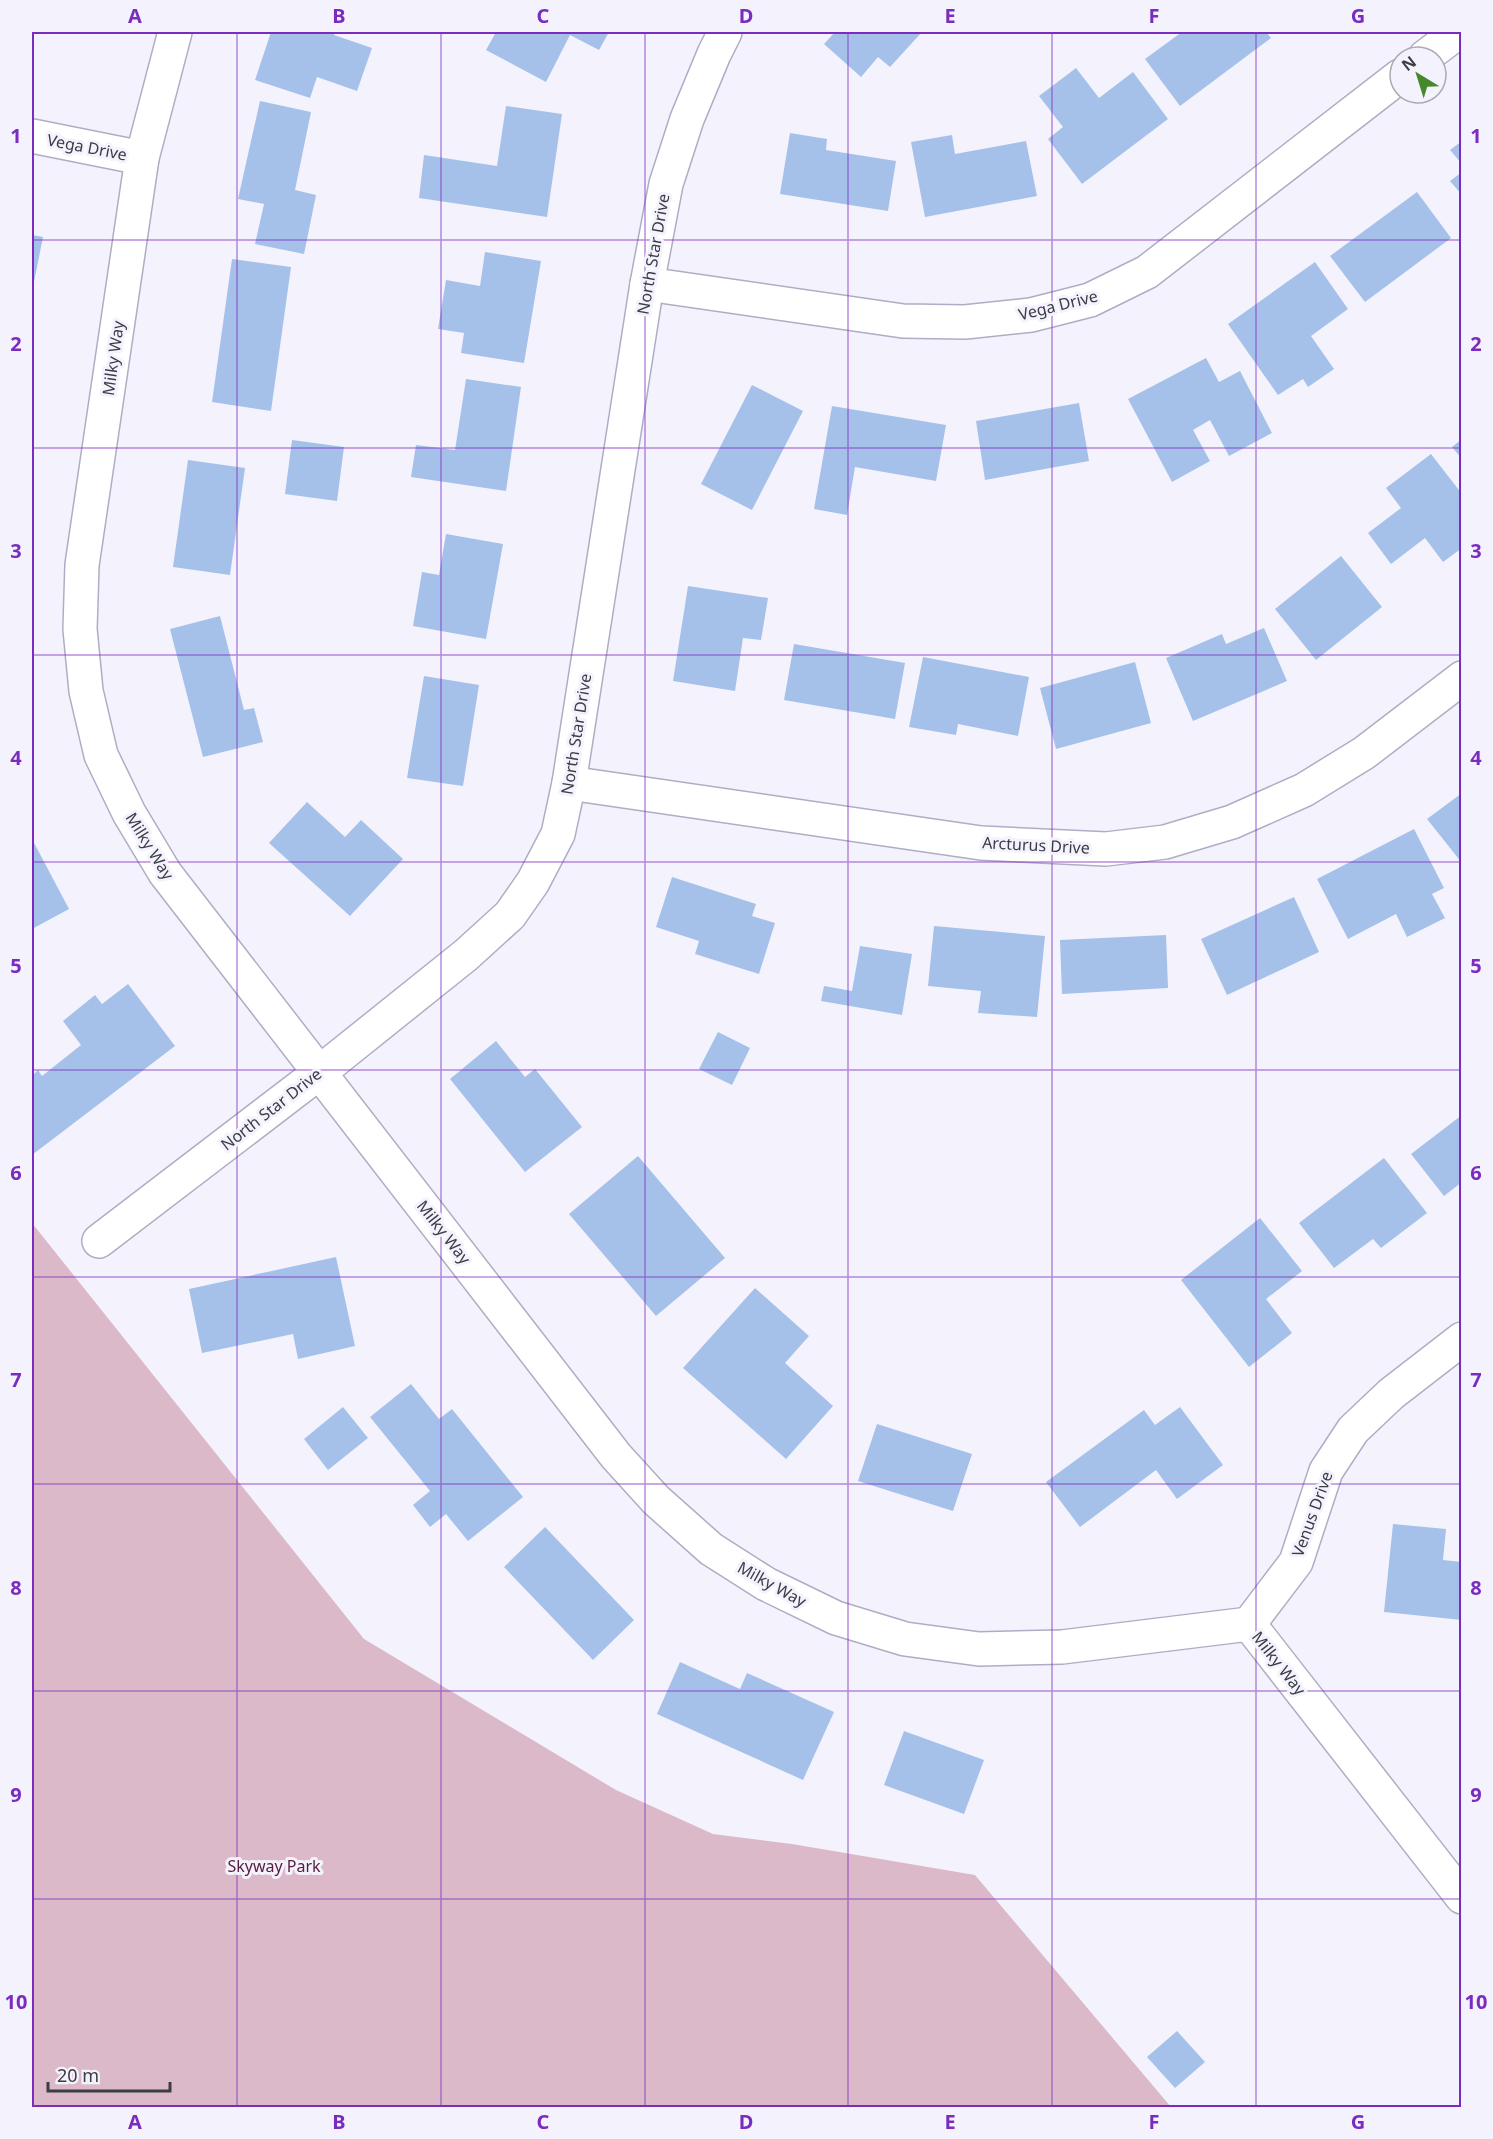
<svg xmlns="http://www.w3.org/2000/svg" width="1493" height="2139" viewBox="0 0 1493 2139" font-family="'Noto Sans',sans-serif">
  <rect width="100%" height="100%" fill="#f4f3fd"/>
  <!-- green -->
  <polygon fill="#dcb9c9" points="32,1223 364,1639 616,1790 713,1834 792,1844 975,1875 1171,2107 32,2107"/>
  <!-- building -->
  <g fill="#a5c1ea">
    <polygon points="271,32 335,32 334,35 372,48 357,91 317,77 310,98 255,80"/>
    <polygon points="496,32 609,32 599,50 570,35 546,82 486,50"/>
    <polygon points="835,32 922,32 890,67 878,57 861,77 824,44"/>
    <polygon points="1182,32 1266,32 1271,38 1180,106 1145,59"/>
    <polygon points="1076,68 1099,98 1133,72 1168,119 1082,184 1048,139 1063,127 1039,96"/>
    <polygon points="260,101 311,112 295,190 316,195 304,254 255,244 264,204 238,199"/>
    <polygon points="506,106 562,114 547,217 419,198 424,155 497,166"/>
    <polygon points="790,133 827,139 826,150 896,161 888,211 780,194"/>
    <polygon points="952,135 955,154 1026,141 1037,196 925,217 911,142"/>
    <polygon points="1462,141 1462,164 1450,150"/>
    <polygon points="1462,172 1462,195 1450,181"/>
    <polygon points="1417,192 1451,238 1365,302 1330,256"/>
    <polygon points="32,235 43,237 33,287 32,287"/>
    <polygon points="485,252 541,261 524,363 461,353 464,333 438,329 446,280 480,286"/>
    <polygon points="232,259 291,267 271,411 212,402"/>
    <polygon points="1315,262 1348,309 1311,336 1334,369 1308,387 1303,379 1278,395 1228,324"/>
    <polygon points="1206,358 1219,382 1240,371 1272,433 1229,456 1210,420 1193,430 1210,461 1172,482 1128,399"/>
    <polygon points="466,379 521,387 506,491 411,477 416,445 455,450"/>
    <polygon points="752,385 803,411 752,510 701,484"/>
    <polygon points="1079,403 1089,461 985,480 976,421"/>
    <polygon points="832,406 946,425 936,481 855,467 847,515 814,509"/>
    <polygon points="1462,439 1462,459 1452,447"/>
    <polygon points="292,440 344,447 337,501 285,494"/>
    <polygon points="1431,454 1462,494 1462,548 1443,562 1425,538 1391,564 1368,533 1401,508 1386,488"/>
    <polygon points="188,460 245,468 230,575 173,567"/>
    <polygon points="446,534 503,544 486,639 413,626 422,572 439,575"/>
    <polygon points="1341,556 1382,607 1316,660 1275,609"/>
    <polygon points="688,586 768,598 761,640 743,638 735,691 673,681"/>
    <polygon points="220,616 244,710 254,708 263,742 203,757 170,629"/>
    <polygon points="1264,628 1287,681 1193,721 1166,658 1222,634 1226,644"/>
    <polygon points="794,644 905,663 895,719 784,700"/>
    <polygon points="923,657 1029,677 1018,736 958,724 956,735 909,727"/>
    <polygon points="1135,662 1151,723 1056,749 1040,688"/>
    <polygon points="424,676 479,685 463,786 407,778"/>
    <polygon points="1462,793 1462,863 1427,819"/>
    <polygon points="307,802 345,837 361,820 403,859 350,916 269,843"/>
    <polygon points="1414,829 1444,888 1432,894 1445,918 1407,937 1396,914 1348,939 1317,879"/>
    <polygon points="32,839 69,909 32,929"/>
    <polygon points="672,877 756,904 752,916 775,923 759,974 695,954 699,941 656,927"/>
    <polygon points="1294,897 1319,952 1227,995 1201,939"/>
    <polygon points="934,926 1045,936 1037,1017 978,1013 981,991 928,986"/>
    <polygon points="1166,935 1168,988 1062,994 1060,940"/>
    <polygon points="860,946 912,954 902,1015 821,1001 824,986 852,991"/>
    <polygon points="128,984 175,1046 32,1155 32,1076 38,1070 42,1076 81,1045 63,1021 95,995 102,1004"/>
    <polygon points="718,1032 750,1048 732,1085 699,1069"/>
    <polygon points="496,1041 525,1077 535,1069 582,1127 525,1172 450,1079"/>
    <polygon points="1462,1115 1462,1182 1444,1196 1411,1154"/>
    <polygon points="638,1156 725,1258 656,1316 569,1214"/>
    <polygon points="1384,1158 1427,1213 1381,1248 1373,1239 1334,1268 1299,1223"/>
    <polygon points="1260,1218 1302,1271 1266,1299 1292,1333 1249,1367 1181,1280"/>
    <polygon points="336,1257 355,1346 298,1359 293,1334 202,1353 189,1289"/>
    <polygon points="755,1288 809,1336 785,1363 833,1406 786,1459 683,1368"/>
    <polygon points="411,1384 439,1419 452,1409 523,1497 468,1541 446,1514 430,1527 413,1505 430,1491 370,1417"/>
    <polygon points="343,1407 368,1438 328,1470 304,1439"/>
    <polygon points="1180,1407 1223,1465 1177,1499 1156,1470 1080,1527 1046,1482 1144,1410 1155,1425"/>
    <polygon points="877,1424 972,1454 953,1511 858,1481"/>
    <polygon points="1393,1524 1446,1529 1443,1560 1462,1562 1462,1620 1384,1612"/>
    <polygon points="545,1527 634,1620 593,1660 504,1567"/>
    <polygon points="680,1662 740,1689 747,1673 834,1712 803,1780 657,1714"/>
    <polygon points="904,1731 984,1760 964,1814 884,1785"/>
    <polygon points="1177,2031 1205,2062 1175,2088 1147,2057"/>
  </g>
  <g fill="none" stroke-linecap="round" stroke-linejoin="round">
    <!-- street casing -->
    <g stroke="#afadc4" stroke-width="36">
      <g id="street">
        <polyline points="175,32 142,158 82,565 80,629 86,691 101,755 129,813 165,873 616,1456 656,1500 711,1549 766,1584 836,1618 905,1639 979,1649 1062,1647 1249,1624 1462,1897"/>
        <polyline points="1425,57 1458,32"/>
        <polyline points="32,136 142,158"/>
        <polyline points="647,284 903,321 965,322 1031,315 1090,300 1147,272 1400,76"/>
        <polyline points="569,783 981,843 1106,849 1165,842 1232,822 1304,790 1364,753 1462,678"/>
        <polyline points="99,1241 320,1072 466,955 510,915 533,882 558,834 569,783 647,284 666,184 687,119 714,54 725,32"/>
        <polyline points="1249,1624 1296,1562 1326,1471 1353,1430 1391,1394 1462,1339"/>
      </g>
    </g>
    <!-- street -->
    <use href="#street" stroke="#fff" stroke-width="33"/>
  </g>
  <!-- grid -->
  <path fill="none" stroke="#7b2cbf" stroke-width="1.5" stroke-opacity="0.55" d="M 237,32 L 237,2108M 441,32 L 441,2108M 645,32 L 645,2108M 848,32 L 848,2108M 1052,32 L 1052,2108M 1256,32 L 1256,2108M 32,240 L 1462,240M 32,448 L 1462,448M 32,655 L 1462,655M 32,862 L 1462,862M 32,1070 L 1462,1070M 32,1277 L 1462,1277M 32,1484 L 1462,1484M 32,1691 L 1462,1691M 32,1899 L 1462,1899"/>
  <g text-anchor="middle" stroke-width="6" stroke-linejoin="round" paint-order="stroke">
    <!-- street labels -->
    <g font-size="16" fill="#3c3c45" stroke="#f4f3fd">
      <text transform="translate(87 147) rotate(11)" y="6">Vega Drive</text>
      <text transform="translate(653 254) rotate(-80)" y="6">North Star Drive</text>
      <text transform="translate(1058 305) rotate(-14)" y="6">Vega Drive</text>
      <text transform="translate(113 358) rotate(-82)" y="6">Milky Way</text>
      <text transform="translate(576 734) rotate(-81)" y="6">North Star Drive</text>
      <text transform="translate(1036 845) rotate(3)" y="6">Arcturus Drive</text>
      <text transform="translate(150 846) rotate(58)" y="6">Milky Way</text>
      <text transform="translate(271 1109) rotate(-38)" y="6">North Star Drive</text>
      <text transform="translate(444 1232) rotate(52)" y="6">Milky Way</text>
      <text transform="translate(1312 1514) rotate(-70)" y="6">Venus Drive</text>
      <text transform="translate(772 1584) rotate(29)" y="6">Milky Way</text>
      <text transform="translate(1279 1663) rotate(52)" y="6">Milky Way</text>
    </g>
    <!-- park labels -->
    <g font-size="16" fill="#561b3d" stroke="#f4f3fd">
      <text x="274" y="1872">Skyway Park</text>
    </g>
  </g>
  <!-- border -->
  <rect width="1493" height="2139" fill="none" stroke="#f4f3fd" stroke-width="66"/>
  <!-- north arrow -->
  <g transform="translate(1418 75) rotate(322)"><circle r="28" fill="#f4f3fd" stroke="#aaaab3" stroke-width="1.5"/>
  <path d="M0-4.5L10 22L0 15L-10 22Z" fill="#46882b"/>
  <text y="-9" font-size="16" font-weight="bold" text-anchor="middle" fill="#3c3c45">N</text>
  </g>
  <!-- scale -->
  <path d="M48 2082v9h122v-9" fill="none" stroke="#3c3c45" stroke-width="3"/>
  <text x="57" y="2082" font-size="18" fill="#3c3c45" stroke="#f4f3fd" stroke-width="4.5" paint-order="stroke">20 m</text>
  <rect x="33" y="33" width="1427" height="2073" fill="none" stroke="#7b2cbf" stroke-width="2"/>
  <g font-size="20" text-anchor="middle" font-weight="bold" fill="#7b2cbf">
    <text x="135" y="23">A</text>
    <text x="339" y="23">B</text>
    <text x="543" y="23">C</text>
    <text x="746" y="23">D</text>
    <text x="950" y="23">E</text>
    <text x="1154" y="23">F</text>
    <text x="1358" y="23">G</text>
    <text x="16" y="143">1</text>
    <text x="1476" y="143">1</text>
    <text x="16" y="351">2</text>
    <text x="1476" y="351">2</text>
    <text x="16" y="558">3</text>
    <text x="1476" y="558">3</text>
    <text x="16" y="765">4</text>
    <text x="1476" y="765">4</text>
    <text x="16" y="973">5</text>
    <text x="1476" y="973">5</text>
    <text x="16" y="1180">6</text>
    <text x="1476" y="1180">6</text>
    <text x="16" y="1387">7</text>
    <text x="1476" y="1387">7</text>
    <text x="16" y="1595">8</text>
    <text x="1476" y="1595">8</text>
    <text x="16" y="1802">9</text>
    <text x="1476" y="1802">9</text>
    <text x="16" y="2009">10</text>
    <text x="1476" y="2009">10</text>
    <text x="135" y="2129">A</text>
    <text x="339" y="2129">B</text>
    <text x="543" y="2129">C</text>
    <text x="746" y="2129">D</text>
    <text x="950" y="2129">E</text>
    <text x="1154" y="2129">F</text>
    <text x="1358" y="2129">G</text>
  </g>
</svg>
